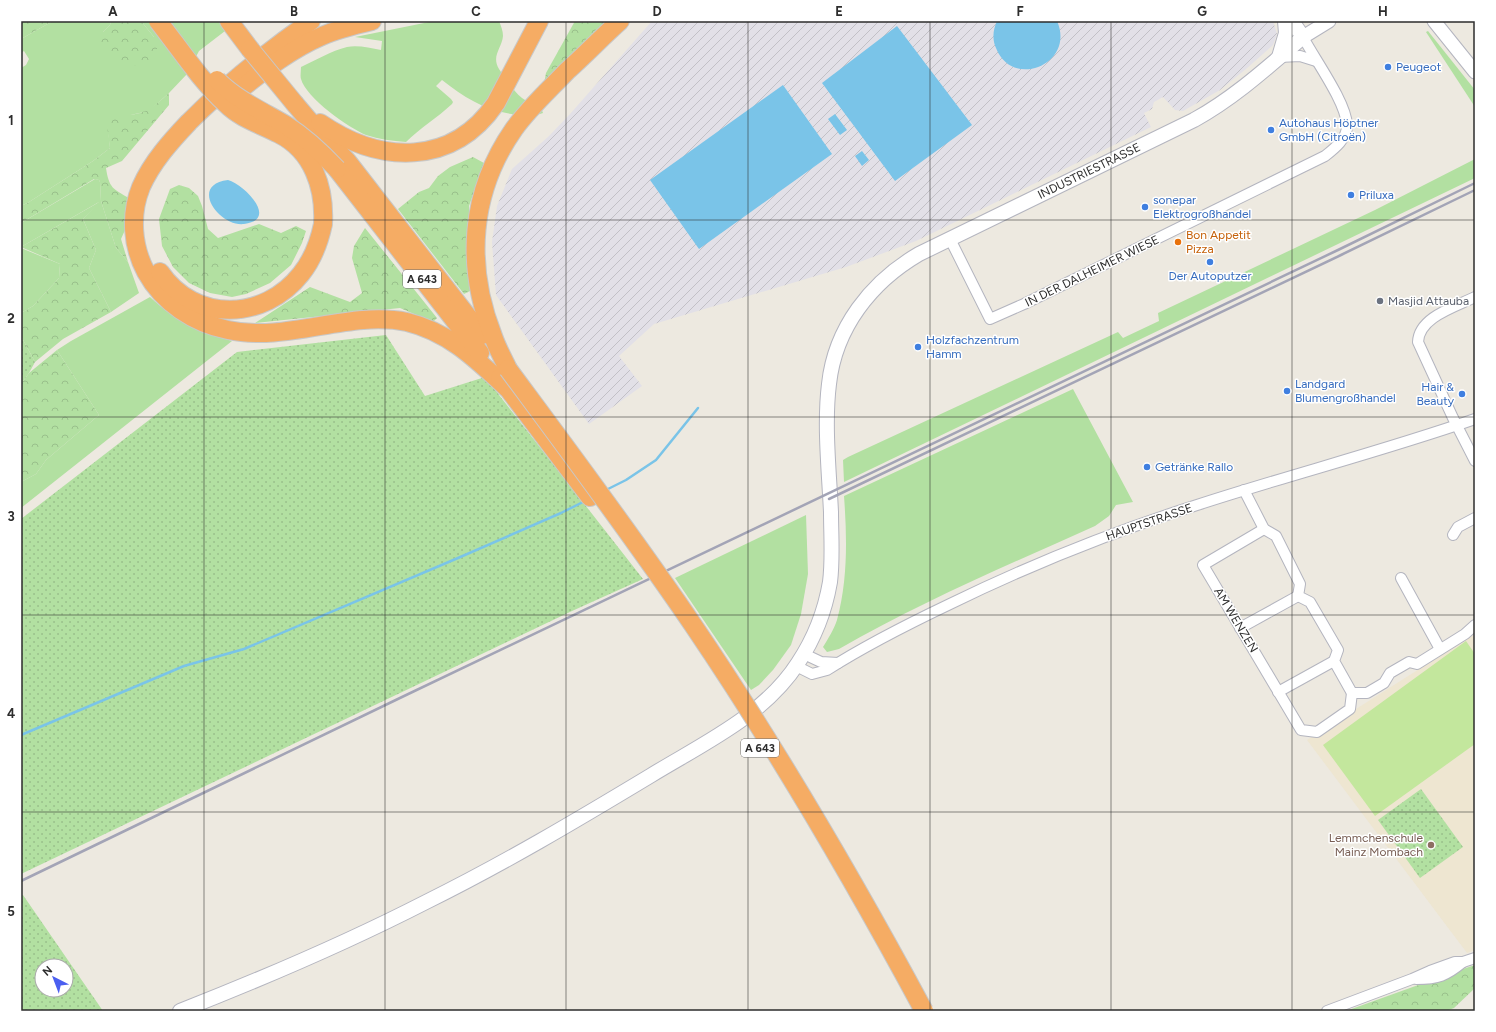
<svg xmlns="http://www.w3.org/2000/svg" width="1496" height="1032" viewBox="0 0 1496 1032" font-family="Figtree,sans-serif">
  <defs>
    <pattern id="industrial-furrows" width="10" height="10" patternUnits="userSpaceOnUse"><rect width="10" height="10" fill="#e2e0e7"/><path d="M-1 1l2-2M0 10L10 0M9 11l2-2" fill="none" stroke="#c2c0c6"/></pattern>
    <pattern id="forest-crowns" width="20" height="18" patternUnits="userSpaceOnUse"><rect width="20" height="18" fill="#b2e0a1"/><path d="M2 6a3 3 0 1 1 6 0M12 15a3 3 0 1 1 6 0" fill="none" stroke="#99c08b"/></pattern>
    <pattern id="park-dots" width="8" height="8" patternUnits="userSpaceOnUse"><rect width="8" height="8" fill="#b2e0a1"/><path d="M2 2h.1M6 6h.1" fill="none" stroke="#99c08b" stroke-width="1.8" stroke-linecap="round"/></pattern>
  </defs>
  <rect width="100%" height="100%" fill="#ede9e0"/>
  <!-- industrial -->
  <polygon fill="url(#industrial-furrows)" points="652,21 1273,21 1277,34 1273,45 1246,69 1220,90 1183,111 1175,110 1163,97 1154,102 1152,109 1144,113 1151,127 916,241 846,267 654,324 619,356 642,386 589,424 496,295 492,242 497,206 512,169 549,136 570,114"/>
  <!-- education -->
  <polygon fill="#eee6d1" points="1473,635 1475,637 1475,950 1467,953 1307,740"/>
  <!-- grass -->
  <g fill="#b2e0a1">
    <polygon points="53,21 111,21 110,25 103,32 154,37 141,21 238,21 199,51 187,74 169,93 151,109 144,112 126,116 112,115 107,119 110,148 93,161 29,202 21,206 21,68 26,65 29,59 24,51 21,53 21,39"/>
    <path d="M 434,21 L 499,21 C 501,26 503,31 503,36 C 502,48 491,56 499,69 C 505,78 513,91 522,98 C 530,104 540,102 543,113 C 536,116 529,115 521,115 C 489,113 466,99 442,80 L 436,86 L 451,99 L 453,102 L 452,104 C 437,118 420,128 406,142 C 392,141 379,139 366,135 C 349,128 306,98 301,79 C 300,76 301,71 301,67 C 316,60 331,51 347,47 C 358,45 370,48 381,50 L 382,41 L 355,37 Z"/>
    <polygon points="1428,31 1475,90 1475,107 1426,32"/>
    <polygon points="1475,159 1475,178 844,482 843,460 848,457 1118,332 1123,338 1159,321 1158,313 1375,210"/>
    <polygon points="95,179 99,180 100,182 101,201 116,248 128,262 139,293 111,312 89,268 96,250 83,219 99,202 21,247 21,223"/>
    <polygon points="21,248 60,264 59,278 33,306 21,313"/>
    <path d="M 150,297 C 175,321 199,331 232,341 L 21,508 L 21,482 L 36,474 L 46,460 L 99,415 L 57,350 L 71,341 Z"/>
    <path d="M 1073,389 L 1133,502 L 1116,505 L 1109,516 L 1095,526 C 1008,565 921,602 839,649 L 827,652 L 823,647 C 828,639 834,629 837,620 C 848,579 847,537 844,496 Z"/>
    <polygon points="806,515 808,574 801,614 791,645 773,670 759,685 751,690 675,578"/>
  </g>
  <!-- forest -->
  <g fill="url(#forest-crowns)">
    <polygon points="21,21 53,21 21,39"/>
    <path d="M 111,21 L 141,21 L 154,37 L 158,45 C 152,69 138,66 118,64 L 105,52 L 100,40 L 103,32 L 110,25 Z"/>
    <polygon points="575,21 609,21 543,89 546,73"/>
    <path d="M 169,93 L 169,105 L 122,161 L 106,168 C 109,188 113,189 129,198 L 125,230 L 121,239 L 128,262 L 116,248 L 101,201 L 83,219 L 96,250 L 89,268 L 111,312 L 63,339 L 35,362 L 21,336 L 21,313 L 33,306 L 59,278 L 60,264 L 21,247 L 101,201 L 100,182 L 99,180 L 94,179 L 21,223 L 21,206 L 29,202 L 93,161 L 110,148 L 106,119 L 111,114 C 141,117 148,112 169,93 Z"/>
    <polygon points="473,157 484,163 469,206 470,291 464,294 398,209 419,192 429,188 438,176 450,167"/>
    <polygon points="179,185 189,188 198,196 202,206 208,229 218,238 259,224 281,233 296,226 306,231 302,243 291,265 270,283 246,294 232,297 210,293 189,283 173,267 162,246 159,219 170,189"/>
    <polygon points="365,228 437,318 433,322 400,308 255,323 310,287 350,302 362,293 352,258 354,246"/>
    <polygon points="57,350 99,415 46,460 36,474 21,482 21,384 29,373"/>
    <polygon points="1475,965 1475,988 1454,1008 1446,1011 1346,1011 1460,970"/>
  </g>
  <!-- park -->
  <g fill="url(#park-dots)" fill-rule="evenodd">
    <polygon points="386,335 425,396 485,377 643,579 572,611 21,874 21,519 237,352"/>
    <polygon points="21,336 35,362 29,373 21,384"/>
    <polygon points="1421,789 1463,847 1420,878 1378,820"/>
    <path d="M 23,895 L 103,1011 L 21,1011 L 21,896 ZM 42,966 L 66,966 L 66,990 L 42,990 Z"/>
  </g>
  <!-- pitch -->
  <polygon fill="#c3e79d" points="1466,641 1475,654 1475,744 1375,816 1323,745"/>
  <!-- water -->
  <g fill="#7ac4e8">
    <path d="M 997,21 L 1057,21 C 1076,64 1012,90 996,48 C 992,39 993,30 997,21 Z"/>
    <polygon points="897,26 972,125 895,181 822,83"/>
    <polygon points="783,85 832,154 699,249 650,180"/>
    <polygon points="835,114 847,130 840,135 828,119"/>
    <polygon points="862,151 869,160 862,166 855,156"/>
    <path d="M 228,180 C 245,185 279,220 244,224 C 220,227 188,185 228,180 Z"/>
  </g>
  <g fill="none" stroke-linecap="round" stroke-linejoin="round">
    <!-- stream -->
    <g stroke="#7ac4e8" stroke-width="2.5">
      <polyline points="606,490 626,480 656,460 698,408"/>
      <polyline points="21,735 184,666 244,649 458,558 561,513 585,501"/>
    </g>
    <!-- minor casing -->
    <g stroke="#b4b5bf" stroke-width="12">
      <g id="minor">
        <polyline points="1279,57 1300,56 1316,61"/>
        <path d="M 950,239 L 990,319 L 1024,304 L 1325,156 C 1334,149 1348,138 1347,125 C 1346,102 1315,60 1303,37"/>
        <path d="M 1475,297 C 1455,307 1419,317 1418,342 L 1453,418 L 1475,461"/>
        <polyline points="1244,490 1264,529 1276,536 1300,584 1298,596 1310,602 1338,650 1334,661 1352,693"/>
        <polyline points="1264,529 1203,565 1301,730 1317,732 1350,709 1352,693 1367,693 1384,683 1390,673 1409,662 1417,664 1465,634 1475,625"/>
        <polyline points="1453,535 1458,527 1475,518"/>
        <polyline points="1401,578 1440,649"/>
        <polyline points="1240,628 1298,596"/>
        <polyline points="804,654 821,662 838,663"/>
        <path d="M 796,666 L 812,674 L 827,670 C 866,645 908,624 950,604 C 1030,565 1112,532 1197,505 C 1289,475 1383,451 1475,419"/>
        <polyline points="1278,692 1334,661"/>
        <path d="M 1416,979 C 1438,979 1446,976 1463,962"/>
        <polyline points="1327,1011 1412,979 1430,971 1455,962 1463,962 1475,958"/>
      </g>
    </g>
    <!-- tertiary casing -->
    <g stroke="#b4b5bf" stroke-width="15">
      <g id="tertiary">
        <polyline points="1434,21 1475,72"/>
        <polyline points="1303,37 1329,21"/>
      </g>
    </g>
    <!-- secondary casing -->
    <g stroke="#b4b5bf" stroke-width="16">
      <g id="secondary">
        <polyline points="1279,57 1286,33 1285,21"/>
        <path d="M 180,1011 C 264,978 346,943 426,902 C 503,864 577,820 650,776 C 702,744 764,716 798,663 C 814,639 825,611 830,582 C 833,559 831,535 831,512 C 829,471 824,424 829,384 C 835,328 871,282 919,254 L 1194,120 C 1234,98 1268,67 1303,37 L 1292,21"/>
      </g>
    </g>
    <!-- motorway casing -->
    <g stroke="#c8c8c8" stroke-width="20">
      <g id="motorway">
        <polyline points="229,21 250,49"/>
        <path d="M 311,21 C 267,52 227,84 189,122 C 171,141 152,162 141,187 C 130,214 132,246 146,272 C 163,303 194,323 228,330 C 288,343 348,310 407,322 C 449,332 477,360 507,388"/>
        <path d="M 233,95 C 261,73 289,50 322,36 C 338,29 355,25 372,21"/>
        <polyline points="295,104 318,131 347,161 482,335"/>
        <path d="M 320,123 C 380,164 452,167 496,103 L 539,21"/>
        <polyline points="337,169 480,353"/>
        <path d="M 160,272 C 195,323 264,321 301,274 C 313,259 319,243 323,224"/>
        <path d="M 508,369 C 503,358 497,348 493,336 C 465,265 470,192 514,129 C 529,108 549,90 567,71 C 585,55 602,37 620,21"/>
        <polyline points="500,378 590,497"/>
      </g>
    </g>
    <!-- minor -->
    <use href="#minor" stroke="#fff" stroke-width="10"/>
    <!-- tertiary -->
    <use href="#tertiary" stroke="#fff" stroke-width="13"/>
    <!-- secondary -->
    <use href="#secondary" stroke="#fff" stroke-width="14"/>
    <!-- motorway -->
    <use href="#motorway" stroke="#f5ac64" stroke-width="18"/>
    <!-- rail -->
    <g stroke="#a3a4b6" stroke-width="2.5">
      <polyline points="829,499 1341,255 1475,190"/>
      <polyline points="21,881 402,697 1338,250 1475,183"/>
    </g>
    <!-- motorway-bridge casing -->
    <g stroke="#c8c8c8" stroke-width="20" stroke-linecap="butt">
      <g id="motorway-bridge">
        <path d="M 158,21 C 180,49 200,80 226,104 C 241,119 260,124 279,134 C 313,151 325,188 323,224"/>
        <polyline points="250,49 295,104"/>
        <path d="M 217,80 C 237,100 262,111 286,125 C 305,137 322,153 337,169"/>
        <path d="M 508,369 C 571,454 634,538 693,625 C 777,749 853,879 924,1011"/>
      </g>
    </g>
    <!-- motorway-bridge -->
    <use href="#motorway-bridge" stroke="#f5ac64" stroke-width="18"/>
  </g>
  <!-- grid -->
  <path fill="none" stroke="#2d2d2d" stroke-width="1" stroke-opacity="0.55" d="M 204,21 L 204,1011M 385,21 L 385,1011M 566,21 L 566,1011M 748,21 L 748,1011M 930,21 L 930,1011M 1111,21 L 1111,1011M 1292,21 L 1292,1011M 21,220 L 1475,220M 21,417 L 1475,417M 21,615 L 1475,615M 21,812 L 1475,812"/>
  <!-- markers -->
  <g fill="#3f7fe0" stroke="#fff" stroke-width="1.5">
    <circle cx="1388" cy="67" r="4"/>
    <circle cx="1271" cy="130" r="4"/>
    <circle cx="1351" cy="195" r="4"/>
    <circle cx="1145" cy="207" r="4"/>
    <circle cx="1210" cy="262" r="4"/>
    <circle cx="918" cy="347" r="4"/>
    <circle cx="1287" cy="391" r="4"/>
    <circle cx="1462" cy="394" r="4"/>
    <circle cx="1147" cy="467" r="4"/>
  </g>
  <circle fill="#e8710a" stroke="#fff" stroke-width="1.5" cx="1178" cy="242" r="4"/>
  <circle fill="#6b7280" stroke="#fff" stroke-width="1.5" cx="1380" cy="301" r="4"/>
  <circle fill="#8d6e63" stroke="#fff" stroke-width="1.5" cx="1431" cy="845" r="4"/>
  <g text-anchor="middle" stroke-width="3" stroke-linejoin="round" paint-order="stroke">
    <!-- shield labels -->
    <g fill="#fff" stroke="#6c6c6c" stroke-width="1">
      <rect x="403" y="270" width="38" height="18" rx="3"/>
      <rect x="741" y="739" width="38" height="18" rx="3"/>
    </g>
    <g font-size="11" font-weight="bold" fill="#2d2d2d">
      <text x="422" y="283">A 643</text>
      <text x="760" y="752">A 643</text>
    </g>
    <!-- shop labels -->
    <g font-size="12" fill="#366cbe" stroke="#fff" text-anchor="start">
      <text x="1396" y="71">Peugeot</text>
      <text x="1279" y="127">Autohaus Höptner<tspan x="1279" dy="14">GmbH (Citroën)</tspan></text>
      <text x="1359" y="199">Priluxa</text>
      <text x="1153" y="204">sonepar<tspan x="1153" dy="14">Elektrogroßhandel</tspan></text>
      <text x="1210" y="280" text-anchor="middle">Der Autoputzer</text>
      <text x="926" y="344">Holzfachzentrum<tspan x="926" dy="14">Hamm</tspan></text>
      <text x="1295" y="388">Landgard<tspan x="1295" dy="14">Blumengroßhandel</tspan></text>
      <text x="1454" y="391" text-anchor="end">Hair &amp;<tspan x="1454" dy="14">Beauty</tspan></text>
      <text x="1155" y="471">Getränke Rallo</text>
    </g>
    <!-- street labels -->
    <g font-size="12" fill="#2d2d2d" stroke="#fff">
      <text transform="translate(1089 171) rotate(-26)" y="4">INDUSTRIESTRASSE</text>
      <text transform="translate(1092 271) rotate(-26)" y="4">IN DER DALHEIMER WIESE</text>
      <text transform="translate(1149 522) rotate(-19)" y="4">HAUPTSTRASSE</text>
      <text transform="translate(1236 620) rotate(59)" y="4">AM WENZEN</text>
    </g>
    <!-- food labels -->
    <g font-size="12" fill="#c56008" stroke="#fff" text-anchor="start">
      <text x="1186" y="239">Bon Appetit<tspan x="1186" dy="14">Pizza</tspan></text>
    </g>
    <!-- worship labels -->
    <g font-size="12" fill="#5b616d" stroke="#fff" text-anchor="start">
      <text x="1388" y="305">Masjid Attauba</text>
    </g>
    <!-- education labels -->
    <g font-size="12" fill="#785e54" stroke="#fff" text-anchor="end">
      <text x="1423" y="842">Lemmchenschule<tspan x="1423" dy="14">Mainz Mombach</tspan></text>
    </g>
  </g>
  <!-- border -->
  <rect width="1496" height="1032" fill="none" stroke="#ffffff" stroke-width="44"/>
  <!-- north arrow -->
  <g transform="translate(54 978) rotate(318)"><circle r="19" fill="#ffffff" stroke="#ababab"/>
  <path d="M0-3L7 15L0 10L-7 15Z" fill="#4b5ff0"/>
  <text y="-6" font-size="11" font-weight="bold" text-anchor="middle" fill="#2d2d2d">N</text>
  </g>
  <rect x="22" y="22" width="1452" height="988" fill="none" stroke="#2d2d2d" stroke-width="1.5"/>
  <g font-size="13" text-anchor="middle" font-weight="bold" fill="#2d2d2d">
    <text x="113" y="16">A</text>
    <text x="294" y="16">B</text>
    <text x="476" y="16">C</text>
    <text x="657" y="16">D</text>
    <text x="839" y="16">E</text>
    <text x="1020" y="16">F</text>
    <text x="1202" y="16">G</text>
    <text x="1383" y="16">H</text>
    <text x="11" y="125">1</text>
    <text x="11" y="323">2</text>
    <text x="11" y="521">3</text>
    <text x="11" y="718">4</text>
    <text x="11" y="916">5</text>
  </g>
</svg>
